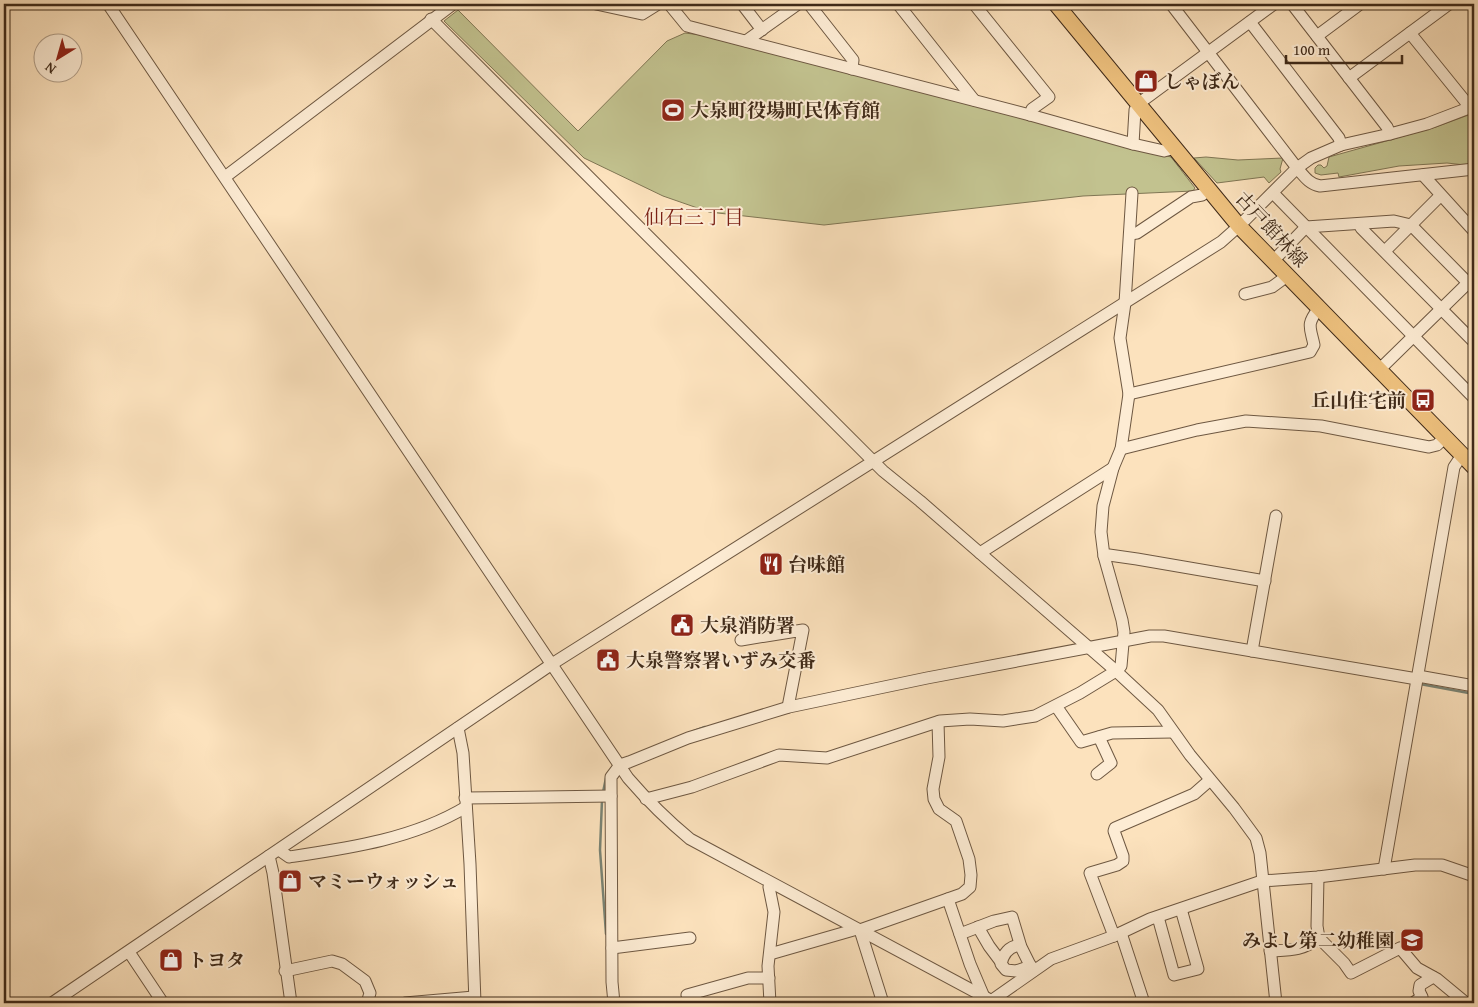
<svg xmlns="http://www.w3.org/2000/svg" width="1478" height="1007" viewBox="0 0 1478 1007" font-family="'Gentium Book Plus','Noto Serif JP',serif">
  <rect width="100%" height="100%" fill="#fce2bd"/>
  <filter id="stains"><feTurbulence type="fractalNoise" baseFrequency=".004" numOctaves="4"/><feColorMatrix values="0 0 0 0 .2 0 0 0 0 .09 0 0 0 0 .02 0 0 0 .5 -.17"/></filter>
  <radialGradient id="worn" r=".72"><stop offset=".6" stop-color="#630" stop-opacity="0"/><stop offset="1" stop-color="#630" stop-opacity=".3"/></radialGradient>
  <!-- green -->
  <g fill="#c2c28f" stroke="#807654">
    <polygon points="458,10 578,131 667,41 685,33 701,35 738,45 1020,114 1132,147 1171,157 1195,188 1193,191 1083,196 824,225 709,212 663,196 584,158 444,21"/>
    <polygon points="1474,113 1474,166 1447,163 1399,166 1339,177 1338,173 1321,175 1315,173 1315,168 1318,165 1321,165 1324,168 1327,166 1329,157 1436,127"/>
    <polygon points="1206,157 1238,160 1283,158 1280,169 1281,172 1269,183 1264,177 1217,183 1194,158"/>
  </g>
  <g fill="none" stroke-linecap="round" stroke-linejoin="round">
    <!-- stream -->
    <g stroke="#798374" stroke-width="2.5">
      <polyline points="1420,684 1474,694"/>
      <polyline points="694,731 705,727"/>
      <polyline points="603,792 606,778"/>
      <polyline points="602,800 600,850 606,934"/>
    </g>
    <!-- minor casing -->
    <g stroke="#6e5842" stroke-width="13">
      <g id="minor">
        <path d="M 108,4 L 628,778 C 647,800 667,820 690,839 L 996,1003"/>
        <polyline points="596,4 642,14 658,4"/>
        <polyline points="669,4 687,26 1030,115 1133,144 1164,151 1175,148"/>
        <polyline points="742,4 762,30"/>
        <polyline points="809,4 853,60 852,69"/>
        <polyline points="898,4 974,100"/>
        <polyline points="974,4 1049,97 1032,109 1030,115"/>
        <path d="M 1171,4 L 1297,168 C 1304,176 1309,184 1320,186 L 1474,169"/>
        <polyline points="1292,4 1387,127 1390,134"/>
        <polyline points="431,19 883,471 920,501 1116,671 1158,710 1190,755 1234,808 1256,838 1260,853 1276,1003"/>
        <polyline points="1250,22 1339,138 1341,145"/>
        <polyline points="1410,33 1465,101 1469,108"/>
        <polyline points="1317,36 1360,4"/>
        <polyline points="746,41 798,4"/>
        <polyline points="1349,78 1449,4"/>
        <polyline points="1133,144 1135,110 1138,104 1274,4"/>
        <polyline points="1423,175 1474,231"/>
        <polyline points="225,177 453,4"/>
        <polyline points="1273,193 1474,398"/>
        <polyline points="1361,224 1361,228 1474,342"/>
        <polyline points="1130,234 1137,233 1191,197 1202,195 1209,189"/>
        <polyline points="1385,251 1440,196"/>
        <polyline points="1273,261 1306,227 1394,221 1411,225 1474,289"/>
        <polyline points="1245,294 1272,287 1287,276"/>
        <polyline points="1379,370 1474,277"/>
        <path d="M 1129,394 L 1310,352 L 1314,345 C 1310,326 1306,325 1319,308"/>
        <polyline points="1121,449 1197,430 1246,421 1321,426 1429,447 1437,445 1445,437"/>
        <polyline points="980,553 1113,468"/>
        <polyline points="1104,556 1109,555 1137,559 1265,581"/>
        <polyline points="741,640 803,630 788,707"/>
        <polyline points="1252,651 1276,516"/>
        <polyline points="1418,676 1474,686"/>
        <polyline points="1056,706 1081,742 1112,733 1173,732"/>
        <polyline points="458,728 463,753 470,864 475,1003"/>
        <polyline points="1097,774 1111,763 1099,737"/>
        <polyline points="465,798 611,796"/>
        <polyline points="646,799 692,787 779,755 827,758 940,721 970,719 1003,721 1035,716 1080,693 1116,671 1121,666 1124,632 1122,620 1104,556 1101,532 1103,506 1113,468 1121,449 1129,394 1120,338 1125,303 1132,193"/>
        <path d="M 279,850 L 289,857 C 349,848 413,839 466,807"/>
        <polyline points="269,856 273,873 291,1003"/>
        <polyline points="1384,869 1454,467 1462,455"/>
        <polyline points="1318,877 1317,926 1319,938 1344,963 1351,973 1400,948 1417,968 1437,979 1466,1003"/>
        <polyline points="948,899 970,964 984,997"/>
        <polyline points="1158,917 1174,975 1198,969 1181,909"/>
        <polyline points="978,927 989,946 1001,962"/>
        <polyline points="1121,933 1144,1003"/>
        <polyline points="960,934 994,921 1012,917 1021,947 1033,971"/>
        <polyline points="1114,936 1090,873 1117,865 1123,861 1123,856 1114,831 1115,828 1194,794 1210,780"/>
        <path d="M 1020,945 C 1009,946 1003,954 1001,964 L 1006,970 L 1016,971 L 1031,966"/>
        <polyline points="612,948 690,938"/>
        <path d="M 1270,951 C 1290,950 1302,951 1319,938"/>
        <polyline points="129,952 163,1003"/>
        <polyline points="770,954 857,929"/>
        <polyline points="285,971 332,961 342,964 365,981 370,993 367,1003"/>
        <polyline points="687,995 748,978 769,978"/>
        <polyline points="52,1003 552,664 1221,242 1239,226 1297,168 1311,158 1341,145 1390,134 1427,124 1474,106"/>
        <polyline points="405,1003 474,997"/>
        <polyline points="614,1003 612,982 611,777 620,765 629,762 688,738 789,707 927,678 1150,636 1164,636 1417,679"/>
        <polyline points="770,1003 768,966 774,912 769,887 770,883"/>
        <polyline points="883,1003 860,930 962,894 970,887 971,875 969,859 956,821 939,809 934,799 933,789 939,757 938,722"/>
        <polyline points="988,1003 1051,959 1114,936 1150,919 1262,881 1318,877 1415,865 1442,865 1474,876"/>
        <polyline points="1413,1003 1422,997 1419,991 1420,985 1433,977"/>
      </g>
    </g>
    <!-- major casing -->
    <g stroke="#3f2a19" stroke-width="17">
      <polyline id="major" points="1056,4 1239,226 1474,467"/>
    </g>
    <!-- minor -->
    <use href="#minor" stroke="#fdecd4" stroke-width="11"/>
    <!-- major -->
    <use href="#major" stroke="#eec17e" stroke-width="15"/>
  </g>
  <!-- icons -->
  <defs>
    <g id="shop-square" transform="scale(1.25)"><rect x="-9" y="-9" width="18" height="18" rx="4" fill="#8f2418" stroke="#fdecd4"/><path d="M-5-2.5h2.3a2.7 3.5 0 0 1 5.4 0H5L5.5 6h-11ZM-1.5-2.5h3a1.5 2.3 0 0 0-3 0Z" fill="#fff"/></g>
    <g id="stadium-square" transform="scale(1.25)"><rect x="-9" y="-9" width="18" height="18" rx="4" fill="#8f2418" stroke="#fdecd4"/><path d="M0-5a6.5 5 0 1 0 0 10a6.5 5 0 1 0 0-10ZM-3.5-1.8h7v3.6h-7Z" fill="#fff"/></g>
    <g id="bus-square" transform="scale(1.25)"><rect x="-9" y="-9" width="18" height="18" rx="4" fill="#8f2418" stroke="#fdecd4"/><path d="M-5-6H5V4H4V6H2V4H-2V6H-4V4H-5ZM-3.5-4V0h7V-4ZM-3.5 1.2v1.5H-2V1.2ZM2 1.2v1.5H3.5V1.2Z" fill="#fff"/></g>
    <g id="restaurant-square" transform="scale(1.25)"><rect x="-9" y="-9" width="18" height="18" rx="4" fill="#8f2418" stroke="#fdecd4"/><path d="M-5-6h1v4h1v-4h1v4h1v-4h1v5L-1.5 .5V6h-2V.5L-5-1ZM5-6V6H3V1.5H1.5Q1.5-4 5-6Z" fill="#fff"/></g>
    <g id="civic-square" transform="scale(1.25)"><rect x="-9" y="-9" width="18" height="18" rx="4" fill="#8f2418" stroke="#fdecd4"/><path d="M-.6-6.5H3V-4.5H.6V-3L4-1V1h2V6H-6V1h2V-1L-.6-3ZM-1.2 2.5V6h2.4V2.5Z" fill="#fff"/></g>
    <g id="school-square" transform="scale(1.25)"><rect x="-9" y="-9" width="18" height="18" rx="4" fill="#8f2418" stroke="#fdecd4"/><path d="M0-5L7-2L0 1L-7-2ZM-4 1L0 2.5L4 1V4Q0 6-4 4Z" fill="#fff"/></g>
  </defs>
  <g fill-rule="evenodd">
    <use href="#shop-square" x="1146" y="81"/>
    <use href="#stadium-square" x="673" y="110"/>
    <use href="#bus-square" x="1423" y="400"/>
    <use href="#restaurant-square" x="771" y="564"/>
    <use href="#civic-square" x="682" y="625"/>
    <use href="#civic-square" x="608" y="660"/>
    <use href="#shop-square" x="290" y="881"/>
    <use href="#school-square" x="1412" y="940"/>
    <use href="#shop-square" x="171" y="960"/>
  </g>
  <g text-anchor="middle" stroke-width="4" stroke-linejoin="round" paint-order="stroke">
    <!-- poi labels -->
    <g font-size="19" font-weight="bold" fill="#3f2a19" stroke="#fdecd4" text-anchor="start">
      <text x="1164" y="88">しゃぼん</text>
      <text x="690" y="117">大泉町役場町民体育館</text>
      <text x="1406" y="407" text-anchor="end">丘山住宅前</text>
      <text x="788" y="571">台味館</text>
      <text x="700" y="632">大泉消防署</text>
      <text x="626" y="667">大泉警察署いずみ交番</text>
      <text x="308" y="888">マミーウォッシュ</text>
      <text x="1394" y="947" text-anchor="end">みよし第二幼稚園</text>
      <text x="188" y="967">トヨタ</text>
    </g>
    <!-- street labels -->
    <g font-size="19" fill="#3f2a19" stroke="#fdecd4">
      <text transform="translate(1272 229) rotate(47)" y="7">古戸館林線</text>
    </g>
    <!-- neighbourhood labels -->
    <g font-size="20" fill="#7a1f14" stroke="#fdecd4">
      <text x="694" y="224">仙石三丁目</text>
    </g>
  </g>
  <!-- margin -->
  <rect width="1478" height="1007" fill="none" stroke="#fce2bd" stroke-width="20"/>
  <rect x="5" y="5" width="1468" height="997" fill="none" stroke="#3f2a19" stroke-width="2.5"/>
  <rect x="10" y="10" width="1458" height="987" fill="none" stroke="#3f2a19"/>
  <!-- north arrow -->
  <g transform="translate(58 58) rotate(217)"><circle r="24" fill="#fdecd4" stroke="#b19e89"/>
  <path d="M0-4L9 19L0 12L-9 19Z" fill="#8f2418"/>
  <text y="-8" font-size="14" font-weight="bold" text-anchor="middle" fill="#3f2a19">N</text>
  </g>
  <!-- scale -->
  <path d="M1286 55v8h116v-8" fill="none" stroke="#3f2a19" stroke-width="2.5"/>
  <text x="1293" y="55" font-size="15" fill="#3f2a19" stroke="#fdecd4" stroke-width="4" paint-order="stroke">100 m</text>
  <rect width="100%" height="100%" filter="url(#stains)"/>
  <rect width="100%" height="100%" fill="url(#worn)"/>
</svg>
